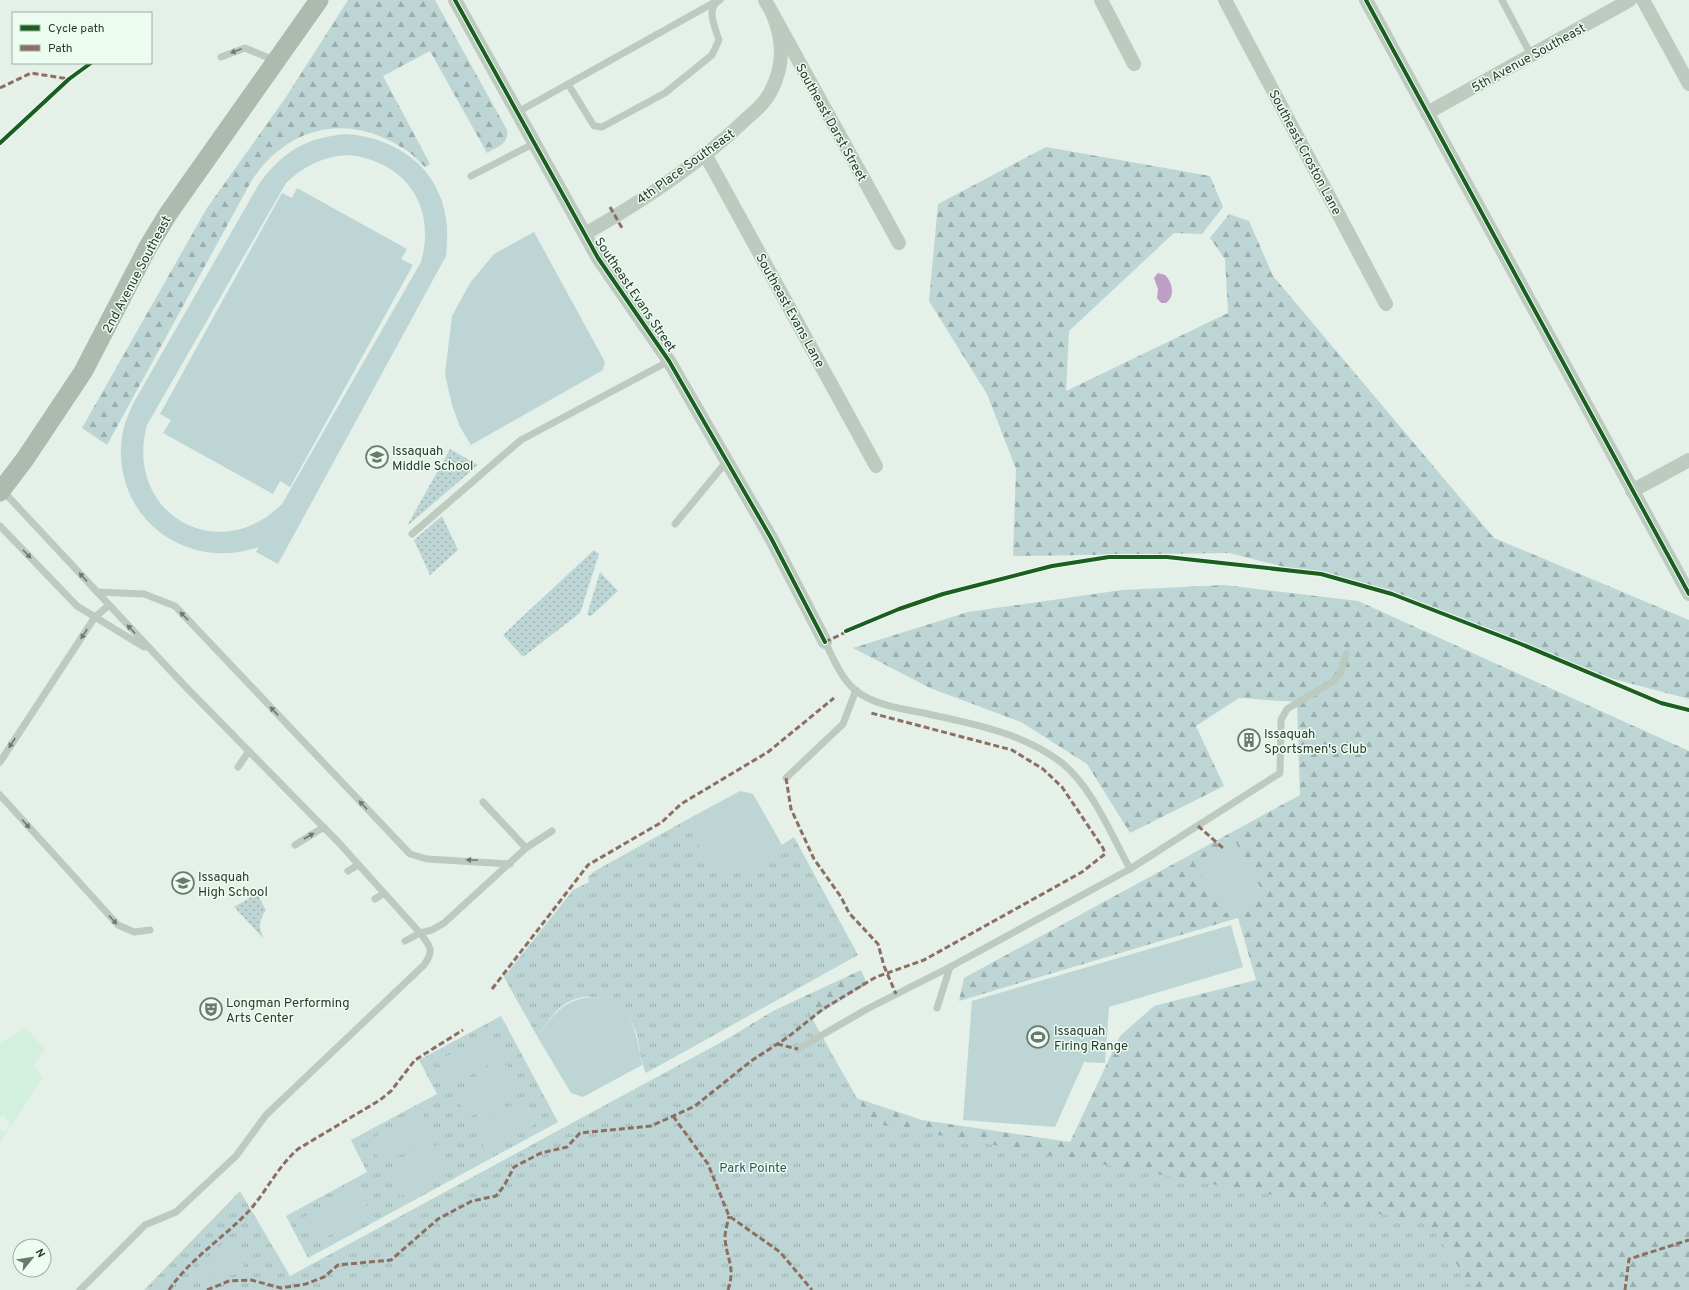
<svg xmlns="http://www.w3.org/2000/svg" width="1689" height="1290" viewBox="0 0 1689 1290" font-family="Overpass,sans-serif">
  <defs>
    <pattern id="grass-dots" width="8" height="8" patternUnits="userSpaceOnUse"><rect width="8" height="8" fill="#bdd6d5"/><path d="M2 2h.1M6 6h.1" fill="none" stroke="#9aafad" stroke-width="1.8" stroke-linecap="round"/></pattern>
    <pattern id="forest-firs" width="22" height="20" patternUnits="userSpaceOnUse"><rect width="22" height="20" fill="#bdd6d5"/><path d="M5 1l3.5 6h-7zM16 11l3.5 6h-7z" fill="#9aafad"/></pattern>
    <pattern id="park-tufts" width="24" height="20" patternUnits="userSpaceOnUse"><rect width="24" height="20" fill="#bdd6d5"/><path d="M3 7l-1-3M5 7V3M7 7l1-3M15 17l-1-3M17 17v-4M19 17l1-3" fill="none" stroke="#9aafad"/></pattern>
  </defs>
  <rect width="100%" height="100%" fill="#e4f0e8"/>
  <!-- grass -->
  <g fill="url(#grass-dots)">
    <polygon points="450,449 478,465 407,526"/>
    <polygon points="442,516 458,550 430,575 414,540"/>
    <polygon points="594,550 599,554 580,613 523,657 503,635"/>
    <polygon points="600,572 618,591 591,616 587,615"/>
    <path d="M 257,894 L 266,910 C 259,920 258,928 264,939 L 234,907 Z"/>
  </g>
  <!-- forest -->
  <g fill="url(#forest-firs)">
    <path d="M 348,0 L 435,0 L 507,130 C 509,144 497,147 487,153 L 430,51 L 383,76 L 430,164 L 425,167 C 418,161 412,153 404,149 C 348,112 288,126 252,180 L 107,445 L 82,428 L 207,208 L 286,97 Z"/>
    <polygon points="1046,147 1210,176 1223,207 1202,234 1174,233 1069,331 1066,391 1228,313 1225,259 1210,238 1229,214 1249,221 1273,276 1494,538 1689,620 1689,699 1610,678 1399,596 1229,553 1013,556 1016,469 987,394 929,301 938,204"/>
    <polygon points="1224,585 1358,601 1689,751 1689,1290 337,1290 595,1120 773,1011 861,970 867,984 773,1043 796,1078 922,1120 1070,1142 1120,1036 1154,1006 1256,980 1238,918 959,1001 964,978 1300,795 1297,702 1239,698 1196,726 1224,786 1130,833 1087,764 1021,722 930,688 853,648 968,612 1122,590"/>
  </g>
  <!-- park -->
  <g fill="url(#park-tufts)">
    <path d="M 690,818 L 702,853 L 732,872 L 750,870 L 759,866 L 782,845 L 794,837 L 858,955 L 646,1073 C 638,1058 641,1040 633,1025 C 620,998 586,987 561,1007 C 552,1014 545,1027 537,1036 L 504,977 L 573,890 L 589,882 L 588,877 L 595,871 Z"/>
    <polygon points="801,999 871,1123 1429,1223 1474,1290 144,1290 240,1191 290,1276"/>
    <polygon points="501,1016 558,1122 308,1258 286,1216 367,1172 351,1140 437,1094 419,1060"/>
  </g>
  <!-- pitch -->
  <g fill="#bdd6d5" fill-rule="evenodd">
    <path d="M 347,134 C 396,138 439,167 446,219 C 448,231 447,243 446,256 L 278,564 L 256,552 L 259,547 C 184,573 111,515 122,436 C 124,424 129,413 134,402 L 259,184 C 283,151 307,137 347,134 ZM 347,155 C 405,160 437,206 421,262 L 282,504 C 218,568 123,513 147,425 L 286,183 C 304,166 322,157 347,155 Z"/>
    <polygon points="297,188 407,249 401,259 413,265 290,487 280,481 273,494 163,433 171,420 160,414 282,193 292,198"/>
    <polygon points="534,232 605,362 603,370 471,445 460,427 452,405 445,374 452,316 470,283 494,254"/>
    <path d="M 740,791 L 753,794 L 782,845 C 775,852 768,861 759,866 C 741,878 713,872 702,853 C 697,843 694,829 690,818 Z"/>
    <polygon points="1235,841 1265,896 1223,914 1194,863"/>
    <polygon points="1231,925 1243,967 1109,1007 1105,1063 1084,1062 1055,1127 963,1120 972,1001"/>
    <path d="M 592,997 C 633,999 636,1033 642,1065 L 583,1097 L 571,1093 L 537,1036 C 555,1014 562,1000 592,997 Z"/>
    <polygon points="490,1033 503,1057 451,1086 437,1061"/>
    <polygon points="507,1065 521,1089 468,1118 455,1094"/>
    <polygon points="525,1098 539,1122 486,1151 473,1126"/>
    <polygon points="421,1111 434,1136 382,1165 369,1140"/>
    <polygon points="439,1144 452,1168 400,1197 386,1173"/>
    <polygon points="358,1188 371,1212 319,1241 305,1216"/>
    <polygon points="229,1238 242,1254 245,1274 194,1278 191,1273"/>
  </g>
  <!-- plaza -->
  <polygon fill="#d3efdd" points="26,1028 45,1049 33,1066 43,1077 0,1143 0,1128 5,1133 11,1124 2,1114 0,1117 0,1043"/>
  <!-- water -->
  <path fill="#bd9ec4" d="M 1158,273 L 1165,275 C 1172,282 1176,296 1166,303 L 1161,303 L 1157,298 L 1158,289 L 1154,278 Z"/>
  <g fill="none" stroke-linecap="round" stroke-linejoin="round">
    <!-- lane -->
    <g stroke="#bccac0" stroke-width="7">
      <polyline points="1502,0 1531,55"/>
      <polyline points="221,57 245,48 276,61"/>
      <polyline points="568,84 715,2"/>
      <path d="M 516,113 L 568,84 L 594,126 L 602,127 L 665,93 L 712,55 L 719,40 C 715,27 705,8 720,0"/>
      <polyline points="471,176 533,144"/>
      <path d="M 3,491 L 183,684 L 340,844 L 420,933 C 430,946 435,950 424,965 L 266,1115 L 236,1156 L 176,1212 L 145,1225 L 80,1290"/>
      <polyline points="675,524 727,461"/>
      <polyline points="0,526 77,606 144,647"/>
      <polyline points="412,534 521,440 669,361"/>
      <polyline points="97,592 144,594 175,606 410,854 427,859 510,864"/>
      <path d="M 825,642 C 833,658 841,678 855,690 C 873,705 902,709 924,713 C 972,724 1022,732 1062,763 C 1092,787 1112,836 1130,869"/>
      <polyline points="0,762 95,617 109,605"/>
      <polyline points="238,767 249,751"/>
      <polyline points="786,778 843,724 856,690"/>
      <polyline points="0,795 118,925 134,932 150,930"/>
      <polyline points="483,802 526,848"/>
      <polyline points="295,845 324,827"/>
      <polyline points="348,871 358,865"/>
      <polyline points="375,899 384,893"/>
      <polyline points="405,941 420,933 432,930 444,923 526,848 552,831"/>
      <polyline points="937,1008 950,967"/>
      <polyline points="798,1049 867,1009 950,967 1130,869 1280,773 1281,720 1287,709 1332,682 1340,674 1346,654"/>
    </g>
    <!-- street -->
    <g stroke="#bccac0" stroke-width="14">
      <polyline points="455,0 598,258 669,361 771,538 825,642"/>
      <polyline points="765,0 899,243"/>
      <polyline points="1101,0 1134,64"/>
      <polyline points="1225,0 1386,304"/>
      <polyline points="1366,0 1689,594"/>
      <polyline points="1643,0 1689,84"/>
      <polyline points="1427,113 1630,0"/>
      <polyline points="705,154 876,466"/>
      <path d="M 585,234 C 641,202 698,165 745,120 C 755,111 765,103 771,91 C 784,66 784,41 773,15"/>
      <polyline points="1632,491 1689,460"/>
    </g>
    <!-- secondary -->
    <polyline stroke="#adbab0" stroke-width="19" points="0,492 25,459 83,372 148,247 168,214 319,0"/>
    <!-- quiet -->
    <g stroke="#8d6e63" stroke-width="3" stroke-dasharray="6 3" stroke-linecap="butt">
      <polyline points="0,88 31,73 69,79"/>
      <polyline points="610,207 622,228"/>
      <polyline points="825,642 848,631"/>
      <polyline points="786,778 791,809 814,859 841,897 849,913 878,944 884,966 896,994"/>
      <polyline points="1198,826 1223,848"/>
      <polyline points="492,989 588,865 662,822 681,804 768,752 834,698"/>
      <polyline points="777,1044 798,1049"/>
      <polyline points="673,1116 708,1164 729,1216 780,1252 812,1290"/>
      <path d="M 169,1290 C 189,1260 222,1239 247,1213 C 266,1193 277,1167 298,1149 L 380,1100 L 391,1091 L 415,1060 L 463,1030"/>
      <polyline points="207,1290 229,1281 251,1280 281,1288 306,1284 324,1277 338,1265 391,1260 438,1219 472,1201 496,1196 504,1186 514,1167 541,1153 567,1147 580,1133 651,1126 695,1106 751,1061 788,1037 823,1009 876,977 924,960 1082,872 1105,854 1103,848 1062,787 1043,769 1012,750 871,713"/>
      <path d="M 728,1290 C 736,1266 726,1259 725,1237 C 725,1231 728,1222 729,1216"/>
      <polyline points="1625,1290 1629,1259 1689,1240"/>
    </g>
    <!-- cycleway casing -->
    <g stroke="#ecfcf1" stroke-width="6">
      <g id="cycleway">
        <polyline points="455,0 598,258 669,361 771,538 825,642"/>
        <polyline points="1366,0 1689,594"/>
        <polyline points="0,143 69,79 91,63"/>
        <polyline points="846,631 899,609 943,594 1052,566 1109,557 1167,557 1321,574 1392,594 1521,644 1661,703 1689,710"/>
      </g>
    </g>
    <!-- cycleway -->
    <use href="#cycleway" stroke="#1b5e20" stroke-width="4"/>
  </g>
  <!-- one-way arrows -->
  <defs><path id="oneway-solid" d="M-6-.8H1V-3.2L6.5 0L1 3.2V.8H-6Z"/></defs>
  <g fill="#6c7b6f">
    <use href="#oneway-solid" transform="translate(236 51) rotate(159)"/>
    <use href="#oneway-solid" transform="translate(27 554) rotate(46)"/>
    <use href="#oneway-solid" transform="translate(83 577) rotate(-133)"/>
    <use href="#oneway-solid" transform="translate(184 616) rotate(-134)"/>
    <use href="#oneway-solid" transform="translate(131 629) rotate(-133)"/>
    <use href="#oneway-solid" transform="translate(84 634) rotate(123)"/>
    <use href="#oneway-solid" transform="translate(274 711) rotate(-133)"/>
    <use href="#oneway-solid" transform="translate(12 743) rotate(123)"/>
    <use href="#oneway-solid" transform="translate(363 805) rotate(-133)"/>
    <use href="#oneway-solid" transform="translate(26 824) rotate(48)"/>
    <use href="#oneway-solid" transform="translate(309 836) rotate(-30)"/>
    <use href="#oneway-solid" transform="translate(472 860) rotate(-177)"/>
    <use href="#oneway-solid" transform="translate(113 920) rotate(48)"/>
  </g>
  <!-- icons -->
  <defs>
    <g id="school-ring" transform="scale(1.15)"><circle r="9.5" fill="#ecfcf1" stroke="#6b7a6e" stroke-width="1.5"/><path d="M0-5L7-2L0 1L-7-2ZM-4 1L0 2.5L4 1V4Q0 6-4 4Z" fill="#6b7a6e"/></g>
    <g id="building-ring" transform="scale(1.15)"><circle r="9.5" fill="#ecfcf1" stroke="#6b7a6e" stroke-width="1.5"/><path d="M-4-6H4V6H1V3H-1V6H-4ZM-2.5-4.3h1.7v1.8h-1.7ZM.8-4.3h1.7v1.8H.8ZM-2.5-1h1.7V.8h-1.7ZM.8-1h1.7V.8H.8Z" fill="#6b7a6e"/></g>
    <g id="theatre-ring" transform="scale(1.15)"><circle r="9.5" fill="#ecfcf1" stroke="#6b7a6e" stroke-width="1.5"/><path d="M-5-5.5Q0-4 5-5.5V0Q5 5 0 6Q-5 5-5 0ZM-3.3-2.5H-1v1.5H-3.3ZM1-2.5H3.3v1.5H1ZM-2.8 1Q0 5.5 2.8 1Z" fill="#6b7a6e"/></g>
    <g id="stadium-ring" transform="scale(1.15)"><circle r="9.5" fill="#ecfcf1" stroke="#6b7a6e" stroke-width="1.5"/><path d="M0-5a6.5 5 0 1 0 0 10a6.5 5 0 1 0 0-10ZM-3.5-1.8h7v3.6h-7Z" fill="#6b7a6e"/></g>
  </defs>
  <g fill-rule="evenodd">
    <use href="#school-ring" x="377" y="457"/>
    <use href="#building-ring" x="1249" y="740"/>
    <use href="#school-ring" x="183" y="883"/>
    <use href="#theatre-ring" x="211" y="1009"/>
    <use href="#stadium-ring" x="1038" y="1037"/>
  </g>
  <g text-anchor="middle" stroke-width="3" stroke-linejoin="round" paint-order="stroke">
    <!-- street labels -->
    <g font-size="13" fill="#2a3b2c" stroke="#ecfcf1">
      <text transform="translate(1528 57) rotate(-29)" y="5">5th Avenue Southeast</text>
      <text transform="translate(832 122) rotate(61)" y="5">Southeast Darst Street</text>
      <text transform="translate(1306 152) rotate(62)" y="5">Southeast Croston Lane</text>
      <text transform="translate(685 166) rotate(-36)" y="5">4th Place Southeast</text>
      <text transform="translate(136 274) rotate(-62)" y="5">2nd Avenue Southeast</text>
      <text transform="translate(636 294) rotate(56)" y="5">Southeast Evans Street</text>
      <text transform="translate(791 310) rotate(61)" y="5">Southeast Evans Lane</text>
    </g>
    <!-- poi labels -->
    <g font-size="13" fill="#2a3b2c" stroke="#ecfcf1" text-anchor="start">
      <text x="392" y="455">Issaquah<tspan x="392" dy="15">Middle School</tspan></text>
      <text x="1264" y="738">Issaquah<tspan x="1264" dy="15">Sportsmen's Club</tspan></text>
      <text x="198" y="881">Issaquah<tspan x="198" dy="15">High School</tspan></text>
      <text x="226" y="1007">Longman Performing<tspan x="226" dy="15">Arts Center</tspan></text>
      <text x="1054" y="1035">Issaquah<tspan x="1054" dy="15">Firing Range</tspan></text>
    </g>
    <!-- park labels -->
    <g font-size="13" fill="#2b545c" stroke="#ecfcf1">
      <text x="753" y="1172">Park Pointe</text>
    </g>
  </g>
  <!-- legend -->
  <rect x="12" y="12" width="140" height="52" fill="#ecfcf1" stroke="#9eafa2"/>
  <rect x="20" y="25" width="20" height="6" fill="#1b5e20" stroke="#9eafa2"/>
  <text x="48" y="32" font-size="12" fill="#2a3b2c">Cycle path</text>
  <rect x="20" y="45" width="20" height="6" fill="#8d6e63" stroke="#9eafa2"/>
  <text x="48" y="52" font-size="12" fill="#2a3b2c">Path</text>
  <!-- north arrow -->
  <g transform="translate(32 1258) rotate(60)"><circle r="19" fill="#ecfcf1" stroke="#9eafa2"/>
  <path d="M0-3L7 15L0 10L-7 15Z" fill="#6b7a6e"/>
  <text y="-6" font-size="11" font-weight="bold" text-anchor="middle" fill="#2a3b2c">N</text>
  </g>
</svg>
